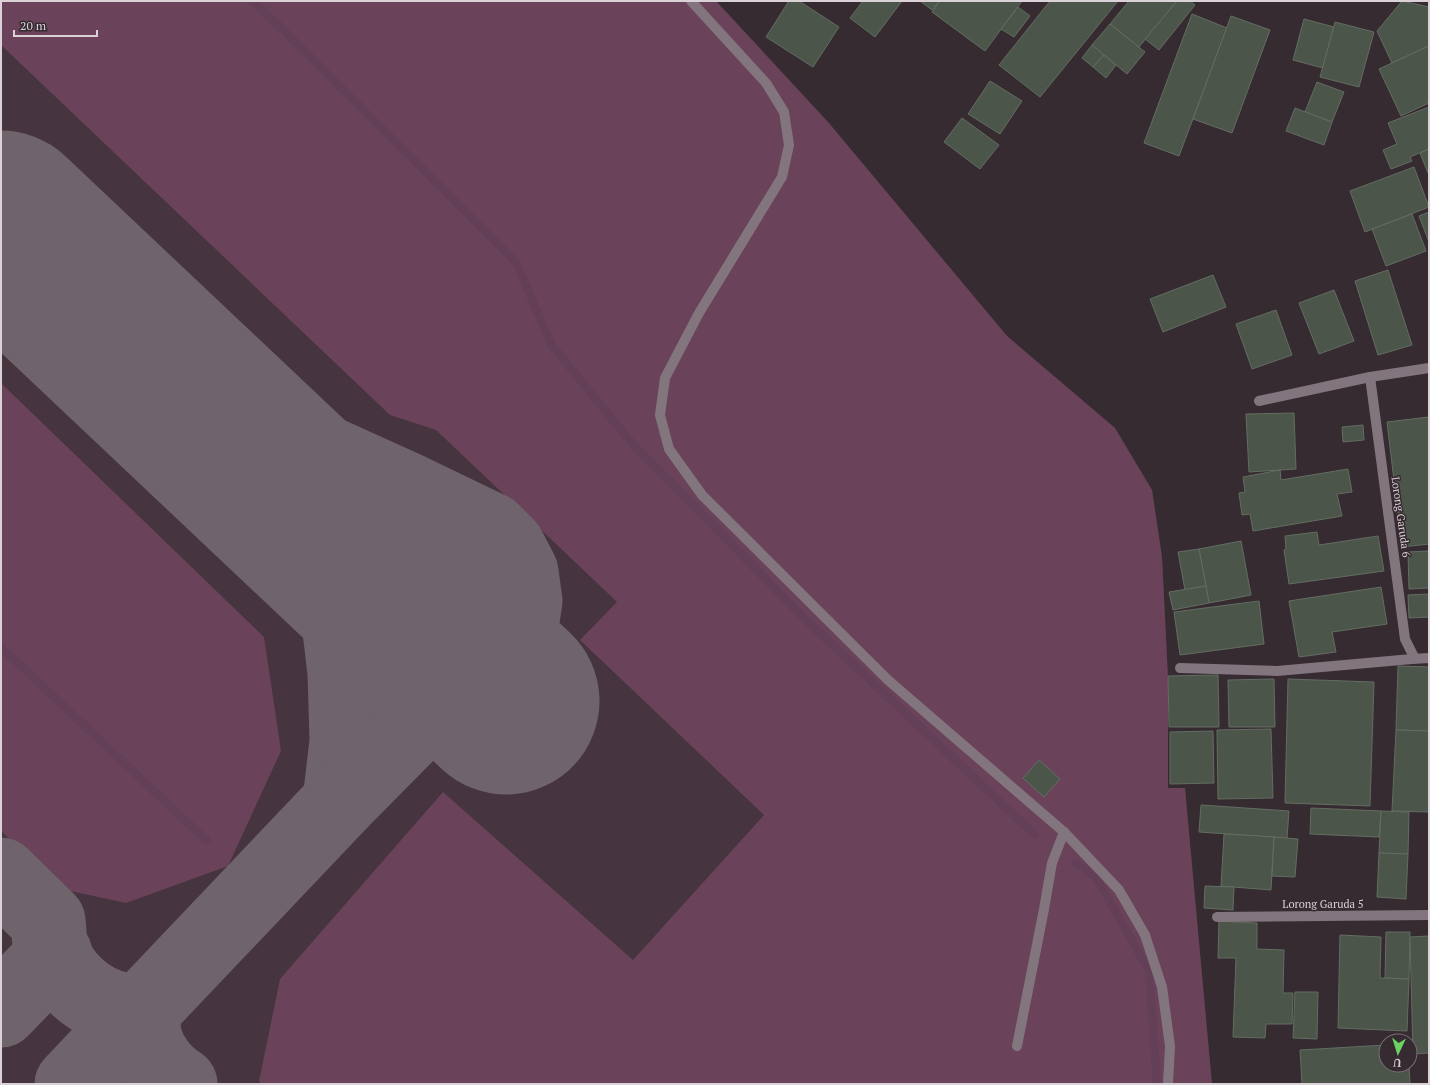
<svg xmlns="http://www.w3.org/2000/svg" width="1430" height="1085" viewBox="0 0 1430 1085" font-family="'PT Serif',serif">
  <rect width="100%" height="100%" fill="#372b32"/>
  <!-- built -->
  <polygon fill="#46343e" points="1,1 716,1 828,122 1007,336 1115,428 1152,490 1162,557 1168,678 1168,788 1185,788 1212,1084 1,1084"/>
  <!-- green -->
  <g fill="#6a425a">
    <polygon points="1,1 716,1 828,122 1007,336 1115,428 1152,490 1162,557 1168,678 1168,788 1185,788 1212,1084 262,1084 259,1081 280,979 443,792 633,960 764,815 580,640 617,602 436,430 390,415 1,45"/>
    <polygon points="1,383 264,637 281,751 228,866 126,903 61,889 1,831"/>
  </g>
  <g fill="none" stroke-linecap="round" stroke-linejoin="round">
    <!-- stream -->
    <g stroke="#633f58" stroke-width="8">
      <polyline points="252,1 279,26 516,262 551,344 630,441 806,620 1035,835"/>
      <polyline points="1,647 206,840"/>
      <polyline points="1076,863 1096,877 1149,971 1157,1084"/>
    </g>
    <!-- taxiway -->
    <g stroke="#6f646b" stroke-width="75">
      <polyline points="3,225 189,391 410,491 491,530 508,547 521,572 525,601 521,626 508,647 493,663 479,676 462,681 435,685 411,683 387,672 364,651 354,632 350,610 353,576 349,553 333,530 279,487"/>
      <polyline points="336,603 338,613 345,673 347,741 340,802"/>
      <path d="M 1,875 L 48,921 C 49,928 49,936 50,943 C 58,976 90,1005 124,1010 C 129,1010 136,1009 142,1009 C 143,1018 143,1026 144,1034 C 148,1054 163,1074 180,1084"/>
      <polyline points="1,1010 55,954"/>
      <polyline points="72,1084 340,802 412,729 479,676"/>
    </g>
    <!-- runway -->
    <polyline stroke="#6f646b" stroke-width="187" points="1,224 506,701"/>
  </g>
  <!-- building -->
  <g fill="#4b554a" stroke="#636d62">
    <polygon points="789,1 799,1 839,27 813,67 766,37"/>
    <polygon points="863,1 902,1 875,37 850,18"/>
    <polygon points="920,1 939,1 932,10"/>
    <polygon points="940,1 1022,1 985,51 932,12"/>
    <polygon points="1050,1 1118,1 1040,97 999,65"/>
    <polygon points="1129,1 1177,1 1139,47 1110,24"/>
    <polygon points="1177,1 1190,1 1195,5 1159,50 1145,39"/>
    <polygon points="1402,1 1429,7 1429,46 1392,63 1377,31"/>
    <polygon points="1018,7 1030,16 1014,37 1001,29"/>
    <polygon points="1192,14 1227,28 1179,156 1144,143"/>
    <polygon points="1231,16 1270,30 1232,133 1193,119"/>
    <polygon points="1304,19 1334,27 1323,68 1293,60"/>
    <polygon points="1335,22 1374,32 1359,87 1320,77"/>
    <polygon points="1110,24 1145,52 1127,74 1092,45"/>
    <polygon points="1092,45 1104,55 1093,67 1082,58"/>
    <polygon points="1429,46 1429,103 1401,116 1379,69"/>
    <polygon points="1104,55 1116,65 1106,78 1093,67"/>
    <polygon points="990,81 1022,101 1000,134 968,114"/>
    <polygon points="1317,82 1344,92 1332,122 1305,112"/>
    <polygon points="1429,107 1429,149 1410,157 1412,161 1391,169 1383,150 1397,144 1388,123"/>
    <polygon points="1295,108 1332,122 1324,145 1286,131"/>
    <polygon points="962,118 999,145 980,169 944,142"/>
    <polygon points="1429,149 1429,173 1428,173 1420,153"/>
    <polygon points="1414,167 1429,207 1365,232 1350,191"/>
    <polygon points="1429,212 1429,242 1419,216"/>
    <polygon points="1412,214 1426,251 1386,266 1372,229"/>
    <polygon points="1388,270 1412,345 1378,355 1355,281"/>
    <polygon points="1213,275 1226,307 1163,332 1150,299"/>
    <polygon points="1334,290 1354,341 1319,354 1299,303"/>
    <polygon points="1276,310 1292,355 1252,369 1236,324"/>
    <polygon points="1294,413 1296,469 1249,472 1246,414"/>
    <polygon points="1429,417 1429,544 1402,547 1387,422"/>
    <polygon points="1363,425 1364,440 1343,442 1342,427"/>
    <polygon points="1348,469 1352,492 1337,494 1342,516 1253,531 1250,514 1242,515 1239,493 1245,492 1243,477 1280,470 1281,480"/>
    <polygon points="1317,532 1319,545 1378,536 1384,571 1289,584 1284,550 1286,549 1285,536"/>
    <polygon points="1241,541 1251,595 1209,603 1199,549"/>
    <polygon points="1199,549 1206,586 1185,590 1178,552"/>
    <polygon points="1429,551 1429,588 1409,589 1408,552"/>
    <polygon points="1206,586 1209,603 1173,610 1169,592"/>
    <polygon points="1381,587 1387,624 1332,632 1336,652 1299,657 1289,601"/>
    <polygon points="1429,594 1429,617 1409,618 1408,595"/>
    <polygon points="1259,601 1264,644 1180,655 1174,612"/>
    <polygon points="1398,666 1429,667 1429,731 1396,730"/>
    <polygon points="1218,675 1219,727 1169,727 1168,676"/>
    <polygon points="1274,679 1275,727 1229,727 1228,680"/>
    <polygon points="1288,679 1374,682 1370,806 1285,803"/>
    <polygon points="1271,729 1273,798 1218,799 1217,730"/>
    <polygon points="1396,730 1429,731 1429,812 1392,811"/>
    <polygon points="1213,731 1214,783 1170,784 1170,732"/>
    <polygon points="1039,760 1060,779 1044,797 1023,778"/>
    <polygon points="1201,805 1289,811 1287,838 1199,832"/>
    <polygon points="1311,808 1381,811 1379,837 1310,834"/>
    <polygon points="1381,811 1409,812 1408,854 1379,853"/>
    <polygon points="1224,834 1274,837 1271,890 1221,886"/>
    <polygon points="1274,837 1298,839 1295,877 1272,876"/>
    <polygon points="1379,853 1408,854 1406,899 1377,897"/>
    <polygon points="1205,886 1234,887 1233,910 1204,908"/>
    <polygon points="1219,921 1257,923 1257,949 1284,950 1283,993 1293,993 1292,1024 1266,1024 1265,1038 1233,1037 1236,958 1218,958"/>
    <polygon points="1386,932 1410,932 1409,979 1385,978"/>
    <polygon points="1340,935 1381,937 1380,978 1409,979 1407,1031 1338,1028"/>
    <polygon points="1429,936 1429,1053 1413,1054 1410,937"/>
    <polygon points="1295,992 1318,992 1317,1039 1293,1038"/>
    <polygon points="1386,1045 1386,1065 1409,1065 1410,1084 1302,1084 1300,1050"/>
  </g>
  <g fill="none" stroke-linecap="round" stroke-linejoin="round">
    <!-- lane -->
    <g stroke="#83757d" stroke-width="10">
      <polyline points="691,1 766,83 784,112 789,145 782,177 699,313 665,378 660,415 669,449 702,495 888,680 1064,832 1119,890 1145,935 1162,987 1170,1046 1168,1084"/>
      <polyline points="1017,1046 1044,909 1052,863 1064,832"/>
    </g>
    <!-- street -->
    <g stroke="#83757d" stroke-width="10">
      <polyline points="1370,377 1405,639 1413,655 1412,659 1429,658"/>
      <polyline points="1259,401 1370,377 1429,368"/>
      <polyline points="1180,668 1277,671 1412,659"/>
      <polyline points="1217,917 1429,915"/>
    </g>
  </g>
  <g text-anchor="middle" stroke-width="3" stroke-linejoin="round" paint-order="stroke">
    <!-- street labels -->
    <g font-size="11" fill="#dad2d7" stroke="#372b32">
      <text transform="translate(1401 517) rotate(82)" y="4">Lorong Garuda 6</text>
      <text x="1323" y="908">Lorong Garuda 5</text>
    </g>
  </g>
  <!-- border -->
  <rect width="1430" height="1085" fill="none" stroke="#dad2d7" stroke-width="4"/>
  <!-- north arrow -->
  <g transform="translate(1398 1053) rotate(184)"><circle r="19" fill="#372b32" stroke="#786e74"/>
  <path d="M0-3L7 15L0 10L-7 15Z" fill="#6bd362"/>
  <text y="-6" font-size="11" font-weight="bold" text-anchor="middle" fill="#dad2d7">U</text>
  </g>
  <!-- scale -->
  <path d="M14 30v6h83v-6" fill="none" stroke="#dad2d7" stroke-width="2"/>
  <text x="20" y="30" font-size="12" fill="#dad2d7" stroke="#372b32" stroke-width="3" paint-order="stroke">20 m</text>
</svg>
